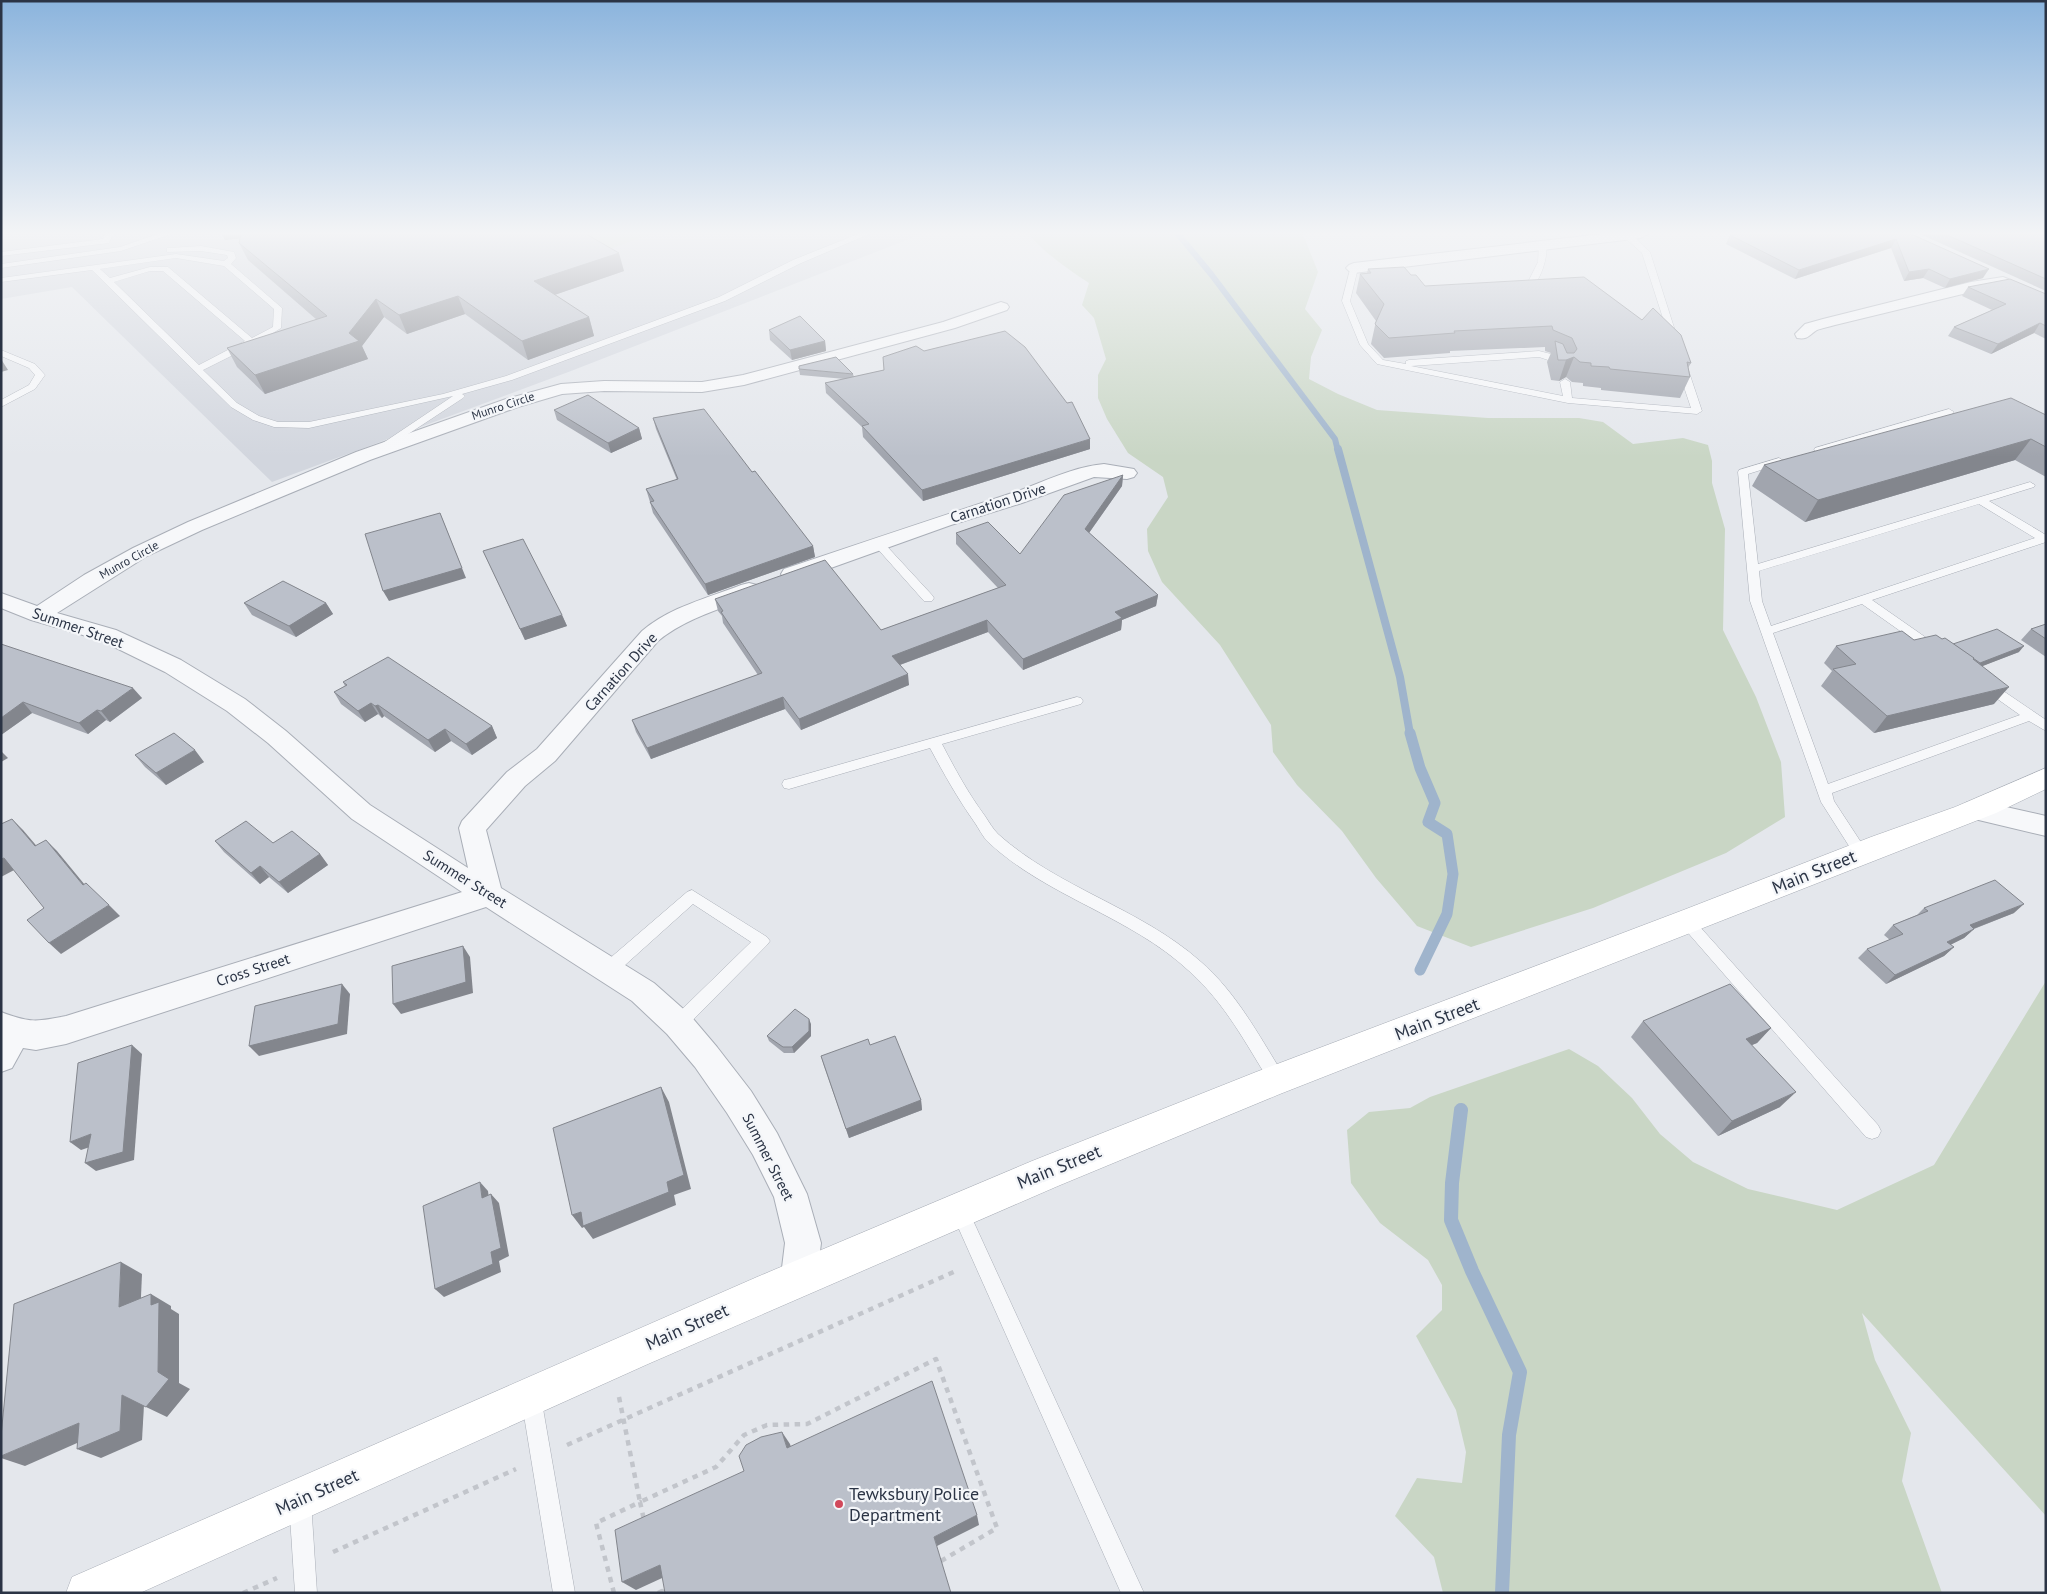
<svg xmlns="http://www.w3.org/2000/svg" width="2047" height="1594" viewBox="0 0 2047 1594" font-family="'PT Sans',sans-serif">
  <rect width="100%" height="100%" fill="#e4e7ec"/>
  <!-- built -->
  <polygon fill="#d2d6de" points="1,234 922,234 571,371 272,482 72,287 1,299"/>
  <!-- green -->
  <g fill="#c9d6c5">
    <polygon points="580,234 651,234 607,250"/>
    <path d="M 1028,234 L 1303,234 L 1318,272 L 1305,309 L 1322,330 L 1311,357 L 1309,379 L 1338,394 L 1377,410 L 1488,418 L 1579,418 L 1603,422 L 1633,444 L 1683,438 L 1708,445 L 1712,461 L 1712,483 L 1725,529 L 1723,630 L 1756,697 L 1781,762 L 1785,817 L 1726,853 L 1593,908 L 1471,947 L 1417,926 L 1376,878 L 1342,831 L 1297,785 L 1273,752 L 1271,725 L 1220,645 L 1162,582 L 1148,551 L 1147,529 L 1168,497 L 1163,477 L 1128,453 L 1107,419 L 1098,398 L 1098,375 L 1106,359 L 1094,318 L 1082,305 L 1089,283 C 1066,268 1046,254 1028,234 Z"/>
    <polygon points="2046,981 2046,1516 1862,1313 1875,1360 1911,1433 1902,1481 1942,1593 1443,1593 1434,1557 1395,1516 1417,1478 1462,1483 1466,1452 1456,1410 1416,1336 1442,1310 1442,1285 1428,1260 1380,1223 1351,1183 1347,1130 1369,1112 1410,1108 1430,1097 1569,1049 1598,1066 1632,1098 1660,1134 1693,1162 1748,1189 1837,1210 1934,1165"/>
  </g>
  <g fill="none" stroke-linecap="round" stroke-linejoin="round">
    <!-- stream-far3 -->
    <polyline stroke="#9fb4cc" stroke-width="6" points="1178,234 1211,274 1335,439 1338,451"/>
    <!-- stream-far2 -->
    <polyline stroke="#9fb4cc" stroke-width="8" points="1338,449 1400,677 1410,734"/>
    <!-- stream-far1 -->
    <polyline stroke="#9fb4cc" stroke-width="11" points="1410,733 1420,768 1435,803 1428,822 1447,834 1453,874 1447,914 1420,970"/>
    <!-- stream -->
    <polyline stroke="#9fb4cc" stroke-width="14" points="1461,1110 1452,1183 1451,1220 1472,1271 1520,1372 1509,1435 1502,1593"/>
    <!-- lane casing -->
    <g stroke="#a9aeb7" stroke-width="1">
      <g id="lane">
        <polygon points="105,234 113,234 109,243 1,256 1,252 103,239"/>
        <polygon points="158,234 171,234 121,251 1,268 1,264 120,247"/>
        <path d="M 858,234 L 869,234 L 799,264 L 725,301 L 512,380 L 462,394 L 465,396 L 463,398 L 384,450 L 379,447 L 380,445 L 453,396 L 309,428 L 274,427 L 253,420 L 231,407 L 92,270 L 1,282 L 1,278 L 176,254 L 224,261 L 228,258 L 227,255 L 201,251 L 167,252 L 167,248 L 170,248 L 201,246 L 234,252 L 236,258 L 231,264 L 282,308 L 281,328 L 255,344 L 203,370 L 237,403 L 259,416 L 278,422 L 309,422 L 443,394 L 506,376 L 719,297 L 793,260 ZM 176,258 L 224,266 L 274,309 L 273,327 L 252,338 L 168,267 L 150,267 L 110,278 L 100,269 ZM 150,271 L 163,271 L 245,341 L 199,365 L 114,282 Z"/>
        <polygon points="1625,234 1631,234 1650,252 1678,340 1677,342 1670,340 1642,253 1625,238"/>
        <path d="M 1539,244 L 1546,246 C 1549,260 1535,297 1518,295 L 1518,291 L 1526,286 L 1538,262 Z"/>
        <polygon points="1351,266 1358,268 1350,301 1368,344 1383,360 1406,364 1406,361 1409,360 1539,351 1555,355 1564,360 1567,367 1562,370 1559,369 1557,363 1539,357 1411,366 1563,396 1560,382 1565,379 1570,382 1572,398 1691,408 1677,366 1682,363 1687,366 1702,411 1697,414 1568,403 1377,364 1360,345 1342,301"/>
        <polygon points="1,350 35,364 45,375 35,389 1,407 1,400 29,385 35,375 29,368 1,356"/>
        <polygon points="1949,409 1954,412 1952,414 1823,452 1819,453 1814,450 1815,448"/>
        <path d="M 1779,458 L 1784,461 L 1783,463 L 1748,474 L 1758,564 L 2030,482 L 2035,485 L 2034,487 L 1989,501 L 2046,535 L 2046,542 L 1872,600 L 1938,646 L 1940,649 L 1938,652 L 1930,652 L 1862,604 L 1773,633 L 1828,784 L 2020,715 L 1982,688 L 1980,685 L 1982,682 L 1990,682 L 2046,720 L 2046,731 L 2029,721 L 1832,793 L 1834,801 L 1868,853 L 1866,857 L 1861,859 L 1856,857 L 1821,802 L 1750,601 L 1738,472 L 1739,470 ZM 1979,504 L 2035,538 L 1771,626 L 1762,601 L 1759,571 Z"/>
        <polygon points="879,541 883,542 932,595 934,598 932,601 924,601 875,546 874,544 875,542"/>
        <path d="M 1077,697 L 1081,698 L 1083,701 L 1081,704 L 942,744 C 955,769 968,793 985,816 C 989,822 993,829 998,834 C 1058,888 1140,908 1200,961 C 1236,992 1258,1034 1283,1074 L 1285,1079 L 1283,1084 L 1277,1087 L 1271,1084 C 1246,1044 1225,1003 1189,971 C 1130,916 1047,897 988,842 C 983,837 979,829 975,823 C 958,799 944,774 930,748 L 789,789 L 784,788 L 782,784 L 784,780 L 789,779 Z"/>
        <polygon points="692,890 767,937 770,941 767,945 684,1029 678,1031 672,1029 670,1024 672,1019 751,942 693,904 614,975 608,977 602,975 600,970 602,965 687,892"/>
        <polygon points="1687,916 1692,918 1878,1125 1881,1131 1878,1137 1872,1139 1866,1137 1682,926 1679,922 1682,918"/>
        <polygon points="959,1200 965,1203 1144,1593 1121,1593 950,1209 953,1203"/>
        <polygon points="531,1387 538,1390 541,1397 575,1593 553,1593 521,1397 524,1390"/>
        <polygon points="300,1490 308,1493 311,1501 317,1593 295,1593 289,1501 292,1493"/>
      </g>
    </g>
    <!-- street casing -->
    <g stroke="#a9aeb7" stroke-width="2">
      <g id="street">
        <polygon points="1602,234 1648,234 1641,238 1354,273 1349,271 1346,268 1349,265 1354,263"/>
        <path d="M 2003,277 L 2008,279 L 2011,282 L 2008,285 L 1971,292 L 1835,325 C 1829,327 1822,328 1817,330 C 1809,335 1808,340 1797,338 L 1795,334 L 1805,324 L 1823,319 L 1971,282 Z"/>
        <path d="M 1001,302 L 1007,304 L 1009,307 L 1007,310 L 955,328 L 744,385 L 702,392 L 604,391 L 562,394 L 518,407 L 370,460 L 202,530 L 147,556 L 57,613 L 116,630 L 181,660 L 245,699 L 286,731 L 370,805 L 468,868 L 459,828 L 462,821 L 507,772 L 537,749 L 642,631 C 670,607 708,598 741,585 L 749,583 L 757,585 L 760,590 L 757,595 C 723,608 686,618 658,641 L 555,761 L 525,786 L 486,830 L 501,888 L 654,983 L 689,1014 L 717,1047 L 751,1091 L 777,1133 L 807,1194 L 821,1243 L 817,1276 L 812,1289 L 799,1294 L 786,1289 L 781,1276 L 785,1243 L 774,1197 L 753,1155 L 727,1113 L 695,1067 L 667,1034 L 632,1001 L 486,907 L 66,1044 L 36,1050 L 23,1048 L 12,1068 L 1,1072 L 1,1012 C 30,1023 36,1022 66,1016 L 462,892 L 352,819 L 268,743 L 227,711 L 165,672 L 100,640 L 31,620 L 1,608 L 1,593 L 37,606 L 84,575 L 133,548 L 188,522 L 356,452 L 506,399 L 561,384 L 604,381 L 702,382 L 743,375 L 943,322 Z"/>
        <path d="M 1104,464 L 1134,469 L 1137,473 L 1134,477 L 1127,479 L 1094,477 L 1022,503 L 951,525 L 800,579 L 792,581 L 784,579 L 781,574 L 784,569 C 858,544 932,519 1006,495 C 1038,485 1070,467 1104,464 Z"/>
        <polygon points="1975,800 2046,816 2046,836 1966,817 1962,810 1966,803"/>
      </g>
    </g>
    <!-- secondary casing -->
    <g stroke="#a9aeb7" stroke-width="1">
      <polygon id="secondary" points="2046,768 2046,789 1996,813 1280,1094 1058,1186 648,1364 140,1593 66,1593 72,1577 757,1277 1032,1161 1256,1072 1686,909 1871,837 1955,807"/>
    </g>
    <!-- path -->
    <g stroke="#c2c5cb" stroke-width="4.5" stroke-dasharray="5.5 5.5" stroke-linecap="butt">
      <polyline points="619,1397 640,1502 716,1467 744,1435 767,1425 807,1424 936,1359 997,1528 941,1561"/>
      <polyline points="567,1445 958,1270"/>
      <polyline points="333,1552 516,1469"/>
      <polyline points="243,1593 277,1578"/>
      <polyline points="614,1593 596,1523 640,1502 644,1520"/>
      <polyline points="658,1593 662,1591 663,1593"/>
    </g>
    <!-- lane -->
    <use href="#lane" fill="#f7f8fa" fill-rule="evenodd"/>
    <!-- street -->
    <use href="#street" fill="#f7f8fa" fill-rule="evenodd"/>
    <!-- secondary -->
    <use href="#secondary" fill="#fff" fill-rule="evenodd"/>
  </g>
  <!-- wall -->
  <g fill="#a1a5ae">
    <polygon points="222,234 586,234 624,271 554,295 589,317 594,336 528,360 465,314 407,334 384,317 362,346 368,359 265,394 237,367 227,348 317,320 248,260 239,243 240,238 225,240"/>
    <polygon points="1911,234 1983,278 1945,288 1923,278 1904,281 1891,248 1795,279 1726,244 1730,235"/>
    <polygon points="1920,234 2046,234 2046,291"/>
    <polygon points="1368,269 1411,275 1425,286 1691,363 1688,368 1690,377 1680,398 1601,390 1601,388 1583,386 1583,383 1572,382 1566,377 1559,381 1551,380 1547,362 1551,353 1545,351 1545,347 1450,351 1450,353 1384,358 1371,344 1376,321 1356,293 1360,274 1367,273"/>
    <polygon points="1968,287 2046,294 2046,339 2034,333 1991,354 1948,336 1954,327 1992,310 1962,296"/>
    <polygon points="769,330 825,341 826,351 792,360 770,340"/>
    <polygon points="924,351 1090,449 923,501 863,437 862,427 826,393 825,383 845,379 800,375 799,369 853,374 854,377 884,370"/>
    <polygon points="554,410 639,428 642,439 611,453 557,420"/>
    <polygon points="2046,415 2046,477 2015,460 1805,522 1752,486 1764,465"/>
    <polygon points="653,418 752,472 813,546 815,557 708,595 653,513 650,502 646,489 677,480 656,429"/>
    <polygon points="1123,475 1122,486 1089,533 1158,595 1156,606 1122,620 1121,630 1023,670 988,632 900,665 909,685 801,730 785,709 651,759 636,732 632,720 758,675 723,623 722,616 718,611 715,599 881,630 998,588 956,544 956,533 1020,554"/>
    <polygon points="483,551 562,615 567,626 525,640"/>
    <polygon points="244,603 326,603 333,614 296,637 252,615"/>
    <polygon points="2046,624 2046,657 2021,640 2031,629"/>
    <polygon points="1942,639 1953,644 2019,652 1982,666 1994,704 1874,733 1821,686 1832,671 1824,663 1836,646 1914,640"/>
    <polygon points="1,644 142,698 110,722 106,720 88,734 32,713 1,735"/>
    <polygon points="343,682 492,726 497,738 472,755 451,741 435,752 384,716 382,718 378,714 365,722 341,704 334,692 345,686"/>
    <polygon points="135,755 204,762 166,785 145,767"/>
    <polygon points="215,841 273,843 320,854 328,865 288,893 269,877 260,884 224,852"/>
    <polygon points="1924,908 2014,913 1974,929 1964,938 1950,945 1954,947 1944,956 1886,984 1858,958 1867,949 1890,940 1884,935 1893,925 1917,915"/>
    <polygon points="1643,1021 1771,1028 1757,1043 1751,1045 1780,1107 1718,1136 1631,1037"/>
    <polygon points="811,1024 811,1036 794,1053 784,1053 769,1041 767,1036"/>
    <polygon points="870,1045 921,1100 922,1110 849,1138 824,1066 821,1056"/>
  </g>
  <!-- shaded-wall -->
  <g fill="#83868d">
    <polygon points="222,234 252,234 253,237 225,240"/>
    <polygon points="1896,239 1891,248 1795,279 1799,270"/>
    <polygon points="619,253 624,271 540,300 534,281"/>
    <polygon points="1929,269 1923,278 1904,281 1909,272"/>
    <polygon points="1989,269 1983,278 1945,288 1950,279"/>
    <polygon points="458,296 465,314 407,334 399,315"/>
    <polygon points="376,299 384,317 362,346 368,359 265,394 255,375 349,333"/>
    <polygon points="589,317 594,336 528,360 522,341"/>
    <polygon points="2040,323 2034,333 1991,354 1998,344"/>
    <polygon points="825,341 826,351 792,360 790,350"/>
    <polygon points="1574,357 1566,377 1559,381 1566,360"/>
    <polygon points="1,359 8,370 1,372"/>
    <polygon points="639,428 642,439 611,453 608,443"/>
    <polygon points="1090,439 1090,449 923,501 922,490"/>
    <polygon points="2031,439 2015,460 1805,522 1818,500"/>
    <polygon points="1123,475 1122,486 1084,540 1085,529"/>
    <polygon points="440,513 466,578 389,601 383,591"/>
    <polygon points="813,546 815,557 708,595 705,584"/>
    <polygon points="1158,595 1156,606 1122,620 1121,630 1023,670 1023,659 1115,612"/>
    <polygon points="326,603 333,614 296,637 289,626"/>
    <polygon points="562,615 567,626 525,640 520,629"/>
    <polygon points="987,620 988,632 894,667 892,656"/>
    <polygon points="2024,646 2019,652 1975,669 1980,663"/>
    <polygon points="908,674 909,685 801,730 799,719"/>
    <polygon points="2009,687 1994,704 1874,733 1887,716"/>
    <polygon points="133,688 142,698 110,722 101,711"/>
    <polygon points="783,697 785,709 651,759 647,748"/>
    <polygon points="23,702 32,713 1,735 1,718"/>
    <polygon points="371,703 378,714 365,722 358,711"/>
    <polygon points="378,705 384,716 382,718 375,706"/>
    <polygon points="97,710 106,720 88,734 79,723"/>
    <polygon points="492,726 497,738 472,755 466,744"/>
    <polygon points="445,729 451,741 435,752 428,740"/>
    <polygon points="195,750 204,762 166,785 156,773"/>
    <polygon points="2,752 8,758 1,762 1,753"/>
    <polygon points="12,819 23,830 46,857 35,846"/>
    <polygon points="46,840 57,851 94,896 83,885"/>
    <polygon points="320,854 328,865 288,893 279,882"/>
    <polygon points="4,858 16,869 1,877 1,859"/>
    <polygon points="260,866 269,877 260,884 251,873"/>
    <polygon points="2024,904 2014,913 1960,934 1970,925"/>
    <polygon points="109,905 120,916 61,954 49,943"/>
    <polygon points="1974,929 1964,938 1938,951 1947,942"/>
    <polygon points="463,946 470,957 473,993 401,1014 393,1004"/>
    <polygon points="1954,947 1944,956 1886,984 1895,975"/>
    <polygon points="342,984 350,994 347,1034 259,1056 249,1046"/>
    <polygon points="809,1019 811,1024 811,1036 794,1053 792,1047"/>
    <polygon points="1771,1028 1757,1043 1731,1054 1746,1039"/>
    <polygon points="132,1045 142,1054 134,1160 96,1171 85,1163"/>
    <polygon points="661,1087 669,1102 691,1189 674,1195 676,1205 593,1239 584,1227 582,1228 572,1215 667,1182"/>
    <polygon points="1796,1092 1780,1107 1718,1136 1732,1121"/>
    <polygon points="921,1100 922,1110 849,1138 846,1129"/>
    <polygon points="91,1134 102,1143 81,1150 70,1142"/>
    <polygon points="480,1182 488,1191 490,1207 482,1198"/>
    <polygon points="491,1194 499,1203 509,1256 499,1261 501,1272 444,1297 435,1289 491,1252"/>
    <polygon points="121,1262 142,1274 140,1319 119,1307"/>
    <polygon points="151,1294 171,1306 171,1309 179,1314 179,1383 190,1389 167,1417 146,1407"/>
    <polygon points="122,1395 144,1405 142,1440 101,1458 77,1449"/>
    <polygon points="79,1423 102,1432 25,1466 1,1458 1,1456"/>
    <polygon points="782,1432 790,1444 795,1459 787,1448"/>
    <polygon points="977,1515 979,1525 937,1546 934,1537"/>
    <polygon points="660,1565 673,1573 636,1590 622,1582"/>
  </g>
  <!-- building -->
  <g fill="#bbc0ca" stroke="#83868d">
    <polygon points="241,234 586,234 619,253 534,281 589,317 522,341 458,296 399,315 376,299 349,333 359,341 255,375 227,348 327,316 239,243"/>
    <polygon points="1735,234 1911,234 1989,269 1950,279 1929,269 1909,272 1896,239 1799,270 1730,235"/>
    <polygon points="1945,234 2046,234 2046,279"/>
    <polygon points="1404,267 1411,275 1416,275 1425,286 1584,277 1642,320 1653,308 1681,335 1691,363 1687,362 1690,377 1610,369 1609,367 1591,366 1591,363 1580,362 1574,357 1566,360 1558,360 1555,341 1563,344 1567,353 1574,353 1577,349 1572,338 1553,330 1552,326 1454,331 1455,333 1389,338 1375,324 1384,304 1360,274 1371,273 1368,269"/>
    <polygon points="2010,279 2046,294 2046,326 2040,323 1998,344 1954,327 2006,304 1968,287"/>
    <polygon points="800,316 825,341 790,350 769,330"/>
    <polygon points="1005,331 1025,347 1067,403 1072,402 1090,439 922,490 862,426 869,424 825,383 884,370 883,357 916,346 924,351"/>
    <polygon points="836,357 853,374 799,369 799,366"/>
    <polygon points="588,395 639,428 608,443 554,410"/>
    <polygon points="2011,398 2046,415 2046,447 2031,439 1818,500 1764,465"/>
    <polygon points="704,409 752,472 755,471 813,546 705,584 650,502 654,501 646,489 678,479 653,418"/>
    <polygon points="1123,475 1085,529 1158,595 1115,612 1122,618 1023,659 987,620 892,656 908,674 799,719 783,697 647,748 632,720 762,673 721,612 723,611 715,599 825,560 881,630 1006,585 956,533 988,522 1020,554 1064,495"/>
    <polygon points="440,513 462,568 383,591 365,534"/>
    <polygon points="523,539 562,615 520,629 483,551"/>
    <polygon points="283,581 326,603 289,626 244,603"/>
    <polygon points="2046,624 2046,639 2031,629"/>
    <polygon points="1997,629 2024,646 1980,663 1953,644"/>
    <polygon points="1902,631 1914,640 1936,635 1942,639 1945,638 1974,658 1973,659 2009,687 1887,716 1833,669 1856,664 1836,646"/>
    <polygon points="1,644 133,688 101,711 97,710 79,723 23,702 1,718"/>
    <polygon points="388,657 492,726 466,744 445,729 428,740 378,705 375,706 371,703 358,711 334,692 347,685 343,682"/>
    <polygon points="174,733 195,750 156,773 135,755"/>
    <polygon points="12,819 35,846 46,840 83,885 86,883 109,905 49,943 27,920 44,908 4,858 1,859 1,824"/>
    <polygon points="246,821 273,843 292,831 320,854 279,882 260,866 251,873 215,841"/>
    <polygon points="1995,880 2024,904 1970,925 1974,929 1947,942 1954,947 1895,975 1867,949 1903,934 1893,925 1928,911 1924,908"/>
    <polygon points="463,946 466,982 393,1004 392,966"/>
    <polygon points="342,984 338,1024 249,1046 255,1006"/>
    <polygon points="1730,984 1771,1028 1746,1039 1796,1092 1732,1121 1643,1021"/>
    <polygon points="795,1009 809,1019 809,1031 792,1047 783,1047 767,1036"/>
    <polygon points="895,1036 921,1100 846,1129 821,1056 868,1039 870,1045"/>
    <polygon points="132,1045 123,1152 85,1163 91,1134 70,1142 78,1063"/>
    <polygon points="661,1087 684,1175 667,1182 669,1192 583,1226 581,1212 572,1215 553,1128"/>
    <polygon points="480,1182 482,1198 491,1194 501,1248 491,1252 493,1264 435,1289 423,1206"/>
    <polygon points="121,1262 119,1307 151,1294 151,1305 159,1302 158,1372 169,1379 146,1407 122,1395 120,1431 77,1449 79,1423 1,1456 1,1436 14,1304"/>
    <polygon points="932,1381 977,1515 934,1537 951,1593 665,1593 660,1565 622,1582 615,1530 744,1471 739,1456 746,1445 761,1437 782,1432 787,1448"/>
  </g>
  <!-- sky -->
  <linearGradient id="sky" x2="0" y2="1"><stop stop-color="#8bb4dd"/><stop offset="0.51" stop-color="#f3f4f6"/><stop offset="1" stop-color="#f3f4f6" stop-opacity="0"/></linearGradient>
  <rect width="2047" height="457" fill="url(#sky)"/>
  <!-- markers -->
  <circle fill="#d1495b" stroke="#f4f6f9" stroke-width="2" cx="839" cy="1504" r="5"/>
  <g text-anchor="middle" stroke-width="4.5" stroke-linejoin="round" paint-order="stroke">
    <!-- far-street labels -->
    <g font-size="12" fill="#2b3445" stroke="#f4f6f9">
      <text transform="translate(503 406) rotate(-18)" y="4">Munro Circle</text>
      <text transform="translate(129 560) rotate(-29)" y="4">Munro Circle</text>
    </g>
    <!-- street labels -->
    <g font-size="15" fill="#2b3445" stroke="#f4f6f9">
      <text transform="translate(998 503) rotate(-18)" y="5">Carnation Drive</text>
      <text transform="translate(78 628) rotate(19)" y="5">Summer Street</text>
      <text transform="translate(621 672) rotate(-48)" y="5">Carnation Drive</text>
      <text transform="translate(465 879) rotate(32)" y="5">Summer Street</text>
      <text transform="translate(253 970) rotate(-18)" y="5">Cross Street</text>
      <text transform="translate(768 1157) rotate(63)" y="5">Summer Street</text>
    </g>
    <!-- near-street labels -->
    <g font-size="18" fill="#2b3445" stroke="#f4f6f9">
      <text transform="translate(1814 872) rotate(-22)" y="6">Main Street</text>
      <text transform="translate(1437 1019) rotate(-21)" y="6">Main Street</text>
      <text transform="translate(1059 1167) rotate(-22)" y="6">Main Street</text>
      <text transform="translate(687 1327) rotate(-24)" y="6">Main Street</text>
      <text transform="translate(317 1492) rotate(-24)" y="6">Main Street</text>
    </g>
    <!-- near-poi labels -->
    <g font-size="18" fill="#2b3445" stroke="#f4f6f9" text-anchor="start">
      <text x="849" y="1500">Tewksbury Police<tspan x="849" dy="21">Department</tspan></text>
    </g>
  </g>
  <!-- border -->
  <rect width="2047" height="1594" fill="none" stroke="#2b3445" stroke-width="5"/>
</svg>
